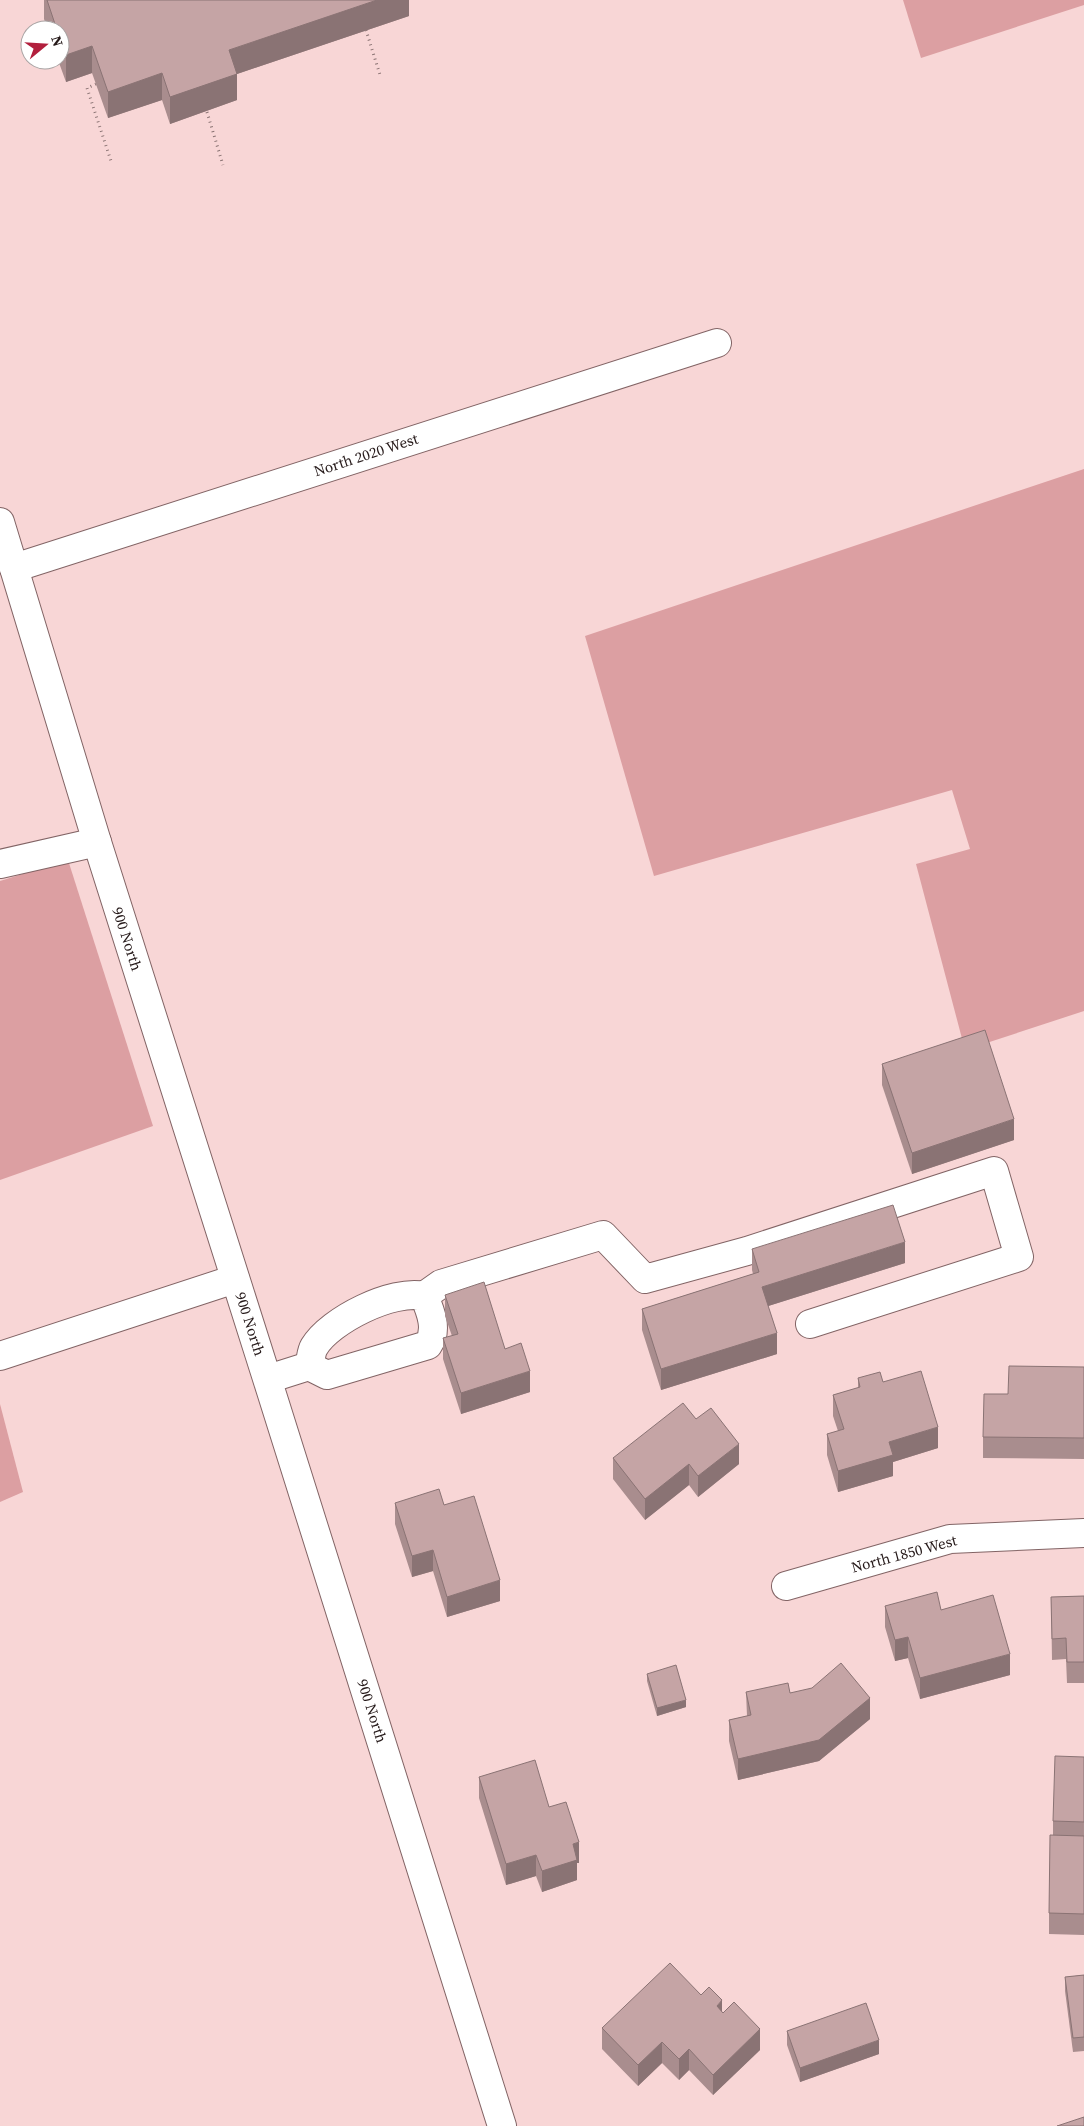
<svg xmlns="http://www.w3.org/2000/svg" width="1084" height="2126" viewBox="0 0 1084 2126" font-family="'Source Serif 4',serif">
  <rect width="100%" height="100%" fill="#f8d6d6"/>
  <!-- green -->
  <g fill="#dc9fa2">
    <polygon points="903,0 1084,0 1084,5 921,58"/>
    <polygon points="1084,469 1084,1011 965,1050 916,864 970,849 952,790 654,876 585,636"/>
    <polygon points="68,860 153,1126 0,1180 0,881"/>
    <polygon points="0,1404 23,1492 0,1502"/>
  </g>
  <g fill="none" stroke-linecap="round" stroke-linejoin="round">
    <!-- minor casing -->
    <g stroke="#826465" stroke-width="30">
      <g id="minor">
        <polyline points="0,522 97,842 270,1388 502,2126"/>
        <polyline points="14,568 717,343"/>
        <polyline points="0,864 97,842"/>
        <polyline points="424,1296 441,1284 603,1235 645,1279 747,1251 994,1171 1019,1257 810,1324"/>
        <polyline points="0,1356 235,1279"/>
        <path d="M 268,1379 L 309,1366 L 327,1375 L 428,1345 C 438,1330 431,1312 424,1296 C 393,1289 330,1320 314,1347 C 311,1352 311,1360 309,1366"/>
        <polyline points="786,1586 950,1539 1084,1533"/>
      </g>
    </g>
    <!-- path -->
    <g stroke="#8a7373" stroke-width="3" stroke-dasharray="1 4" stroke-linecap="butt">
      <polyline points="366,30 380,75"/>
      <polyline points="96,84 87,88 112,164"/>
      <polyline points="207,112 223,165"/>
    </g>
    <!-- minor -->
    <use href="#minor" stroke="#fff" stroke-width="28"/>
  </g>
  <!-- wall -->
  <g fill="#a98d8e">
    <polygon points="44,0 409,0 409,16 237,74 237,100 170,124 162,100 108,118 92,73 66,82 58,60 60,60 60,30 48,30 44,19"/>
    <polygon points="882,1064 1014,1140 912,1174 882,1085"/>
    <polygon points="752,1249 905,1263 768,1306 777,1354 661,1390 642,1330 642,1309 753,1274 752,1270"/>
    <polygon points="445,1295 505,1349 530,1392 461,1414 443,1359 443,1338 452,1336 445,1316"/>
    <polygon points="1084,1367 1084,1459 983,1458 983,1437 1008,1394"/>
    <polygon points="858,1378 883,1382 938,1448 893,1462 893,1476 838,1492 827,1455 827,1434 838,1431 833,1416 833,1395 858,1388"/>
    <polygon points="696,1419 739,1464 698,1497 689,1485 645,1520 613,1479 613,1458"/>
    <polygon points="395,1503 444,1505 500,1601 447,1617 433,1571 412,1577 395,1524"/>
    <polygon points="1084,1596 1084,1683 1067,1683 1066,1659 1052,1660 1051,1597"/>
    <polygon points="885,1606 941,1610 1010,1675 920,1699 908,1658 895,1661 885,1627"/>
    <polygon points="647,1674 686,1707 657,1716 647,1681"/>
    <polygon points="746,1692 790,1693 870,1719 819,1761 738,1780 729,1741 729,1720 747,1716"/>
    <polygon points="1084,1757 1084,1935 1049,1934 1049,1913 1053,1835 1053,1821"/>
    <polygon points="479,1777 549,1807 579,1863 577,1863 577,1880 542,1892 536,1876 506,1885 479,1798"/>
    <polygon points="1084,1975 1084,2051 1073,2052 1065,1991 1065,1977"/>
    <polygon points="701,1995 722,2012 760,2050 713,2095 689,2070 679,2080 662,2063 638,2086 602,2049 602,2028"/>
    <polygon points="787,2031 879,2054 800,2082 787,2045"/>
  </g>
  <!-- shaded-wall -->
  <g fill="#8a7374">
    <polygon points="377,0 409,0 409,16 237,74 237,100 170,124 170,97 229,50"/>
    <polygon points="92,46 92,73 66,82 66,55"/>
    <polygon points="162,73 162,100 108,118 108,92"/>
    <polygon points="1014,1119 1014,1140 912,1174 912,1153"/>
    <polygon points="905,1242 905,1263 762,1308 762,1287"/>
    <polygon points="777,1333 777,1354 661,1390 661,1369"/>
    <polygon points="530,1371 530,1392 461,1414 461,1393"/>
    <polygon points="938,1427 938,1448 893,1462 893,1476 838,1492 838,1471 889,1442"/>
    <polygon points="739,1444 739,1464 698,1497 698,1476"/>
    <polygon points="689,1464 689,1485 645,1520 645,1499"/>
    <polygon points="433,1550 433,1571 412,1577 412,1556"/>
    <polygon points="500,1580 500,1601 447,1617 447,1597"/>
    <polygon points="908,1637 908,1658 895,1661 895,1640"/>
    <polygon points="1010,1654 1010,1675 920,1699 920,1678"/>
    <polygon points="870,1698 870,1719 819,1761 738,1780 738,1759"/>
    <polygon points="686,1700 686,1707 657,1716 657,1708"/>
    <polygon points="579,1842 579,1863 577,1863 577,1880 542,1892 542,1871 573,1844"/>
    <polygon points="536,1855 536,1876 506,1885 506,1864"/>
    <polygon points="722,2000 722,2021 717,2006"/>
    <polygon points="760,2029 760,2050 713,2095 713,2075"/>
    <polygon points="879,2040 879,2054 800,2082 800,2068"/>
    <polygon points="662,2042 662,2063 638,2086 638,2065"/>
    <polygon points="689,2049 689,2070 679,2080 679,2059"/>
  </g>
  <!-- building -->
  <g fill="#c5a4a5" stroke="#8a7374">
    <polygon points="47,0 377,0 229,50 237,74 170,97 162,73 108,92 92,46 66,55 60,39 60,30 57,30"/>
    <polygon points="985,1030 1014,1119 912,1153 882,1064"/>
    <polygon points="893,1205 905,1242 762,1287 777,1333 661,1369 642,1309 759,1272 752,1249"/>
    <polygon points="484,1282 505,1349 521,1343 530,1371 461,1393 443,1338 458,1334 445,1295"/>
    <polygon points="1009,1366 1084,1367 1084,1438 983,1437 984,1394 1008,1394"/>
    <polygon points="921,1371 938,1427 889,1442 893,1455 838,1471 827,1434 844,1429 833,1395 860,1387 858,1378 880,1372 883,1382"/>
    <polygon points="683,1403 696,1419 711,1408 739,1444 698,1476 689,1464 645,1499 613,1458"/>
    <polygon points="439,1489 444,1505 474,1496 500,1580 447,1597 433,1550 412,1556 395,1503"/>
    <polygon points="937,1592 941,1610 993,1595 1010,1654 920,1678 908,1637 895,1640 885,1606"/>
    <polygon points="1084,1596 1084,1662 1067,1662 1066,1638 1052,1639 1051,1597"/>
    <polygon points="841,1663 870,1698 819,1740 738,1759 729,1720 751,1715 746,1692 788,1683 790,1693 812,1688"/>
    <polygon points="676,1665 686,1700 657,1708 647,1674"/>
    <polygon points="1055,1756 1084,1757 1084,1822 1053,1821"/>
    <polygon points="535,1760 549,1807 566,1802 579,1842 573,1844 577,1860 542,1871 536,1855 506,1864 479,1777"/>
    <polygon points="1050,1835 1084,1836 1084,1914 1049,1913"/>
    <polygon points="670,1963 701,1995 709,1987 722,2000 717,2006 723,2013 734,2002 760,2029 713,2075 689,2049 679,2059 662,2042 638,2065 602,2028"/>
    <polygon points="1084,1975 1084,2037 1073,2038 1065,1977"/>
    <polygon points="866,2003 879,2040 800,2068 787,2031"/>
    <polygon points="1084,2117 1084,2126 1057,2126"/>
  </g>
  <g text-anchor="middle" stroke-width="4" stroke-linejoin="round" paint-order="stroke">
    <!-- street labels -->
    <g font-size="15" fill="#251919" stroke="#fff">
      <text transform="translate(366 455) rotate(-18)" y="5">North 2020 West</text>
      <text transform="translate(127 939) rotate(72)" y="5">900 North</text>
      <text transform="translate(250 1324) rotate(72)" y="5">900 North</text>
      <text transform="translate(904 1554) rotate(-15)" y="5">North 1850 West</text>
      <text transform="translate(372 1711) rotate(72)" y="5">900 North</text>
    </g>
  </g>
  <!-- north arrow -->
  <g transform="translate(45 45) rotate(72)"><circle r="24" fill="#ffffff" stroke="#a8a3a3"/>
  <path d="M0-4L9 19L0 12L-9 19Z" fill="#b21f3d"/>
  <text y="-8" font-size="14" font-weight="bold" text-anchor="middle" fill="#251919">N</text>
  </g>
</svg>
